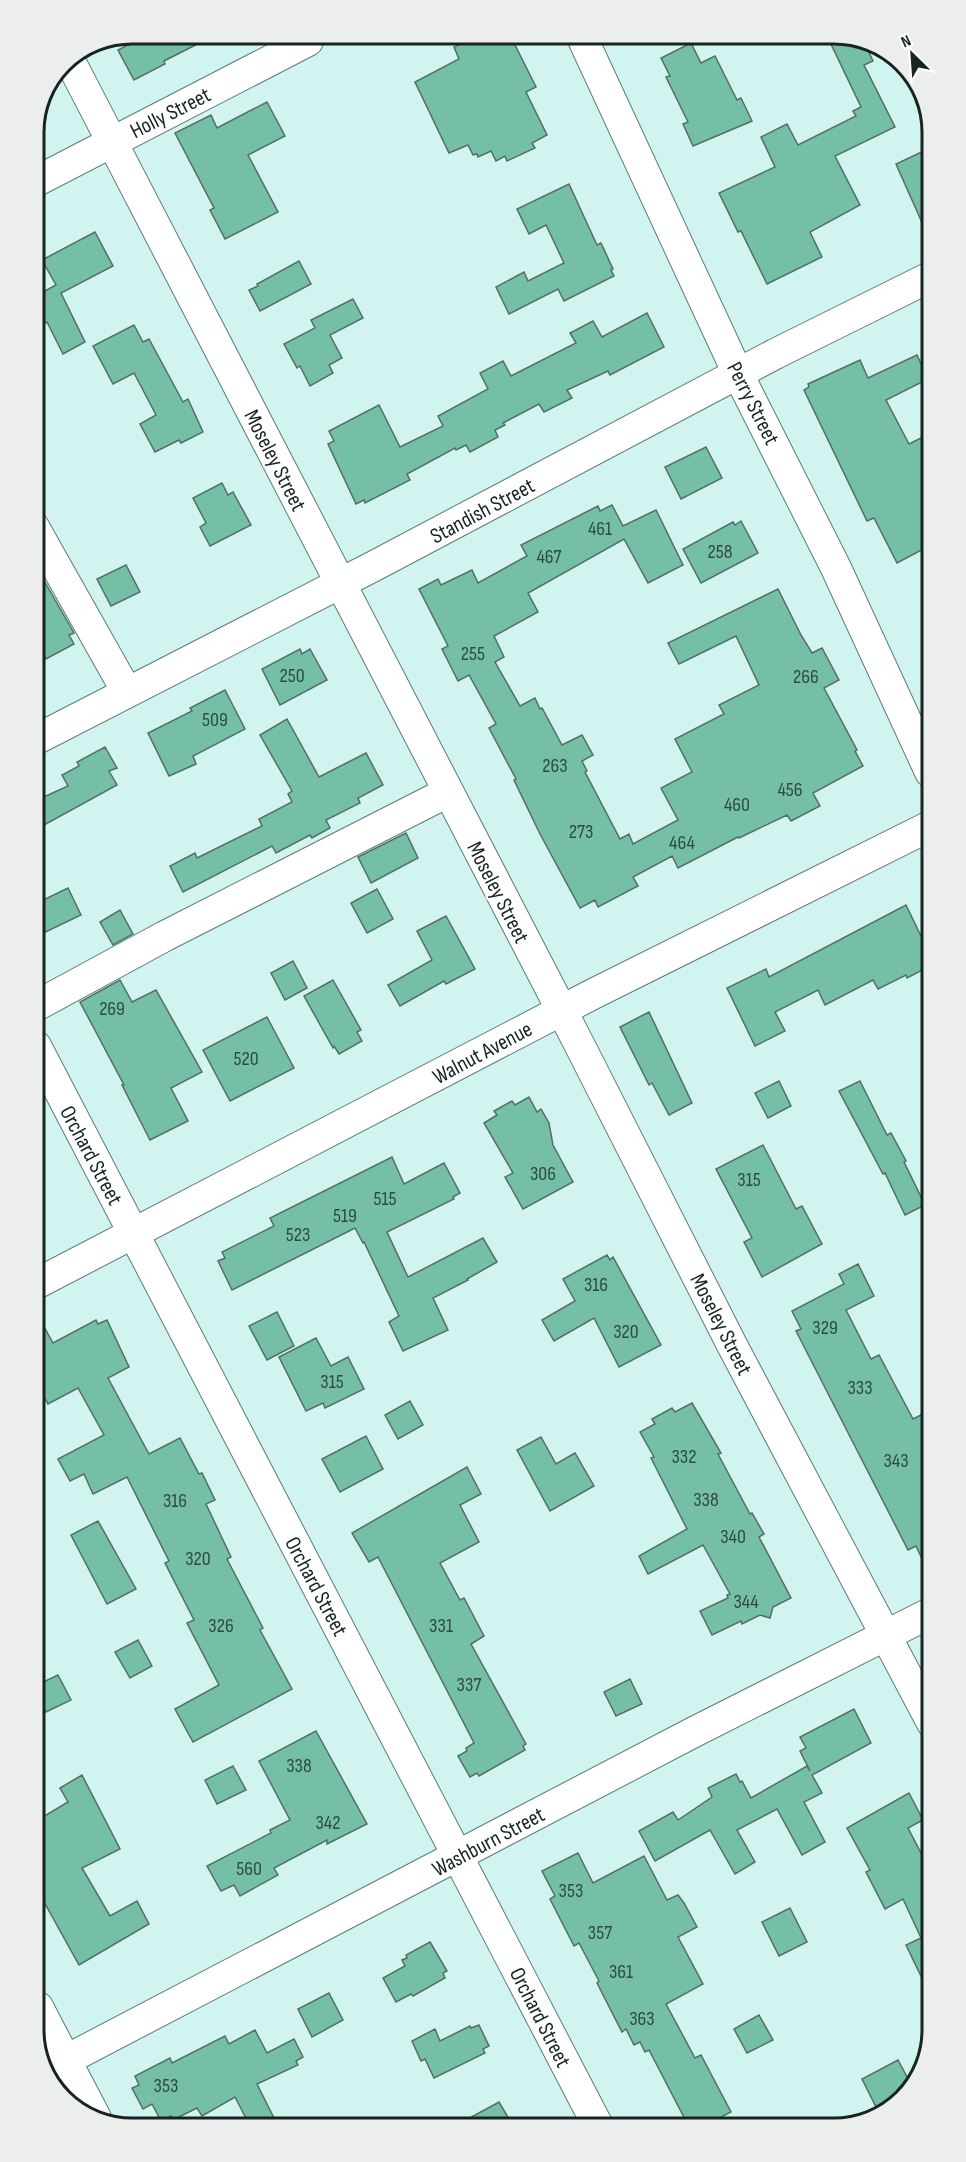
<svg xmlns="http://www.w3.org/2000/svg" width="966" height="2162" viewBox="0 0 966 2162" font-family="'Sofia Sans Condensed',sans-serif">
  <rect width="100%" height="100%" fill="#d1f4f0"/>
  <!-- building -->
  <g fill="#75bfa6" stroke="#536f65" stroke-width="1.5">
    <polygon points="150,33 219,33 164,61 165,64 134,80 118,50"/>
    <polygon points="483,33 509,33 536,87 526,92 547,135 532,143 535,148 507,161 505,156 496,161 491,151 478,157 477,154 473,155 468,145 449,153 415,82 459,59 454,47"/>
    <polygon points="848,36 864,42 873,61 864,65 895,127 835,156 860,205 810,232 822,257 767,284 741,231 738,232 719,193 775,167 761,137 787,124 798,145 856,116 853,111 861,107 831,44"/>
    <polygon points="691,43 701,63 715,56 737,100 741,98 752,121 693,146 683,124 688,122 666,77 670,76 661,58"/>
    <polygon points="267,102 285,136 248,155 278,212 225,239 210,210 214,208 175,133 211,115 217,128"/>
    <polygon points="928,149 928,236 896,164"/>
    <polygon points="569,184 597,245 601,243 613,269 611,270 614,276 564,301 558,289 509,314 496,287 524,272 528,281 564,263 546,225 529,234 517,209"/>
    <polygon points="95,232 113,266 61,293 85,342 63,354 47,322 41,326 34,312 34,297 56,285 42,260"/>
    <polygon points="299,261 311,284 260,311 249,290 258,286 257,284"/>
    <polygon points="353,299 363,318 330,335 342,358 329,365 333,373 310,386 300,366 297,368 284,344 315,328 311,320"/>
    <polygon points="647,313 664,347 610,375 608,371 567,390 572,398 544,412 539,404 503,423 505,425 495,430 498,437 470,452 466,445 456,450 455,448 407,474 410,480 365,503 364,500 356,504 328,444 334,441 329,431 379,405 400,447 443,426 438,416 488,389 480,373 503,361 511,376 576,343 570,333 593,321 602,337"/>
    <polygon points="134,325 143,342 149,339 183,402 188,399 203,432 181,443 179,440 155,452 140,424 156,415 134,373 113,384 93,346"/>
    <polygon points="917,355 928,379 886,400 909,444 929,434 929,546 897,563 874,518 867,521 804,390 809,387 808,384 860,360 868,378"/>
    <polygon points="706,447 722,478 681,499 665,467"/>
    <polygon points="222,483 228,495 233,492 251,525 210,546 200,527 206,523 193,498"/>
    <polygon points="612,505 623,526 656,510 683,565 648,583 624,539 528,593 538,612 494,636 504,657 495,662 520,706 535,698 540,709 542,708 562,745 582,735 593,755 582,761 587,771 585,772 620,839 629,834 633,844 678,820 661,788 692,772 675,739 724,714 719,705 759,685 736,636 679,664 668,643 778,589 801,635 812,653 822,648 839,680 824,688 857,750 855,751 863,766 813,793 820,806 791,821 787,815 739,838 738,837 678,868 672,856 633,877 638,886 598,907 595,900 580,908 540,834 514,780 516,779 489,728 496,724 469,675 458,681 442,649 448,646 419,589 438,579 441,585 472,570 478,583 527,556 521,545 598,506 600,511"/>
    <polygon points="741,521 758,553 701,583 683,549 733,522 735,525"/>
    <polygon points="34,563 74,633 69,635 74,644 46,659 42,651 35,655"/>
    <polygon points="126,565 140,592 111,606 97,579"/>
    <polygon points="300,649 302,654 310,649 327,680 280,705 262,669"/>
    <polygon points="225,690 245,729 193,756 196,764 169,776 148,733 192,711 190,708"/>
    <polygon points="287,719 319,777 366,753 383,785 358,798 360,803 326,820 330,828 312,838 310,835 276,853 272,846 183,892 170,866 195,853 197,858 262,826 259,819 292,802 288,794 292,791 260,735"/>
    <polygon points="105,747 117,768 109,771 117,785 35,830 35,801 68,786 62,775 79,766 77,762"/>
    <polygon points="406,833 418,858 371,883 358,857"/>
    <polygon points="68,888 81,915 35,937 35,904"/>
    <polygon points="377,889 393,919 367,933 351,903"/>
    <polygon points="906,905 921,936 930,931 930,966 907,978 906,975 878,989 873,980 825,1005 818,990 775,1012 785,1031 755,1046 727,988 766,969 769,977"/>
    <polygon points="120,910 133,934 113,945 100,922"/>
    <polygon points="446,916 475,969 446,984 444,981 400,1006 388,985 432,960 417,931"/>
    <polygon points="293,961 307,988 285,1000 271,973"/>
    <polygon points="120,980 132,1002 156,990 202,1072 171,1088 188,1121 150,1140 122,1085 124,1085 80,1002"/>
    <polygon points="333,980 361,1030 357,1032 362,1041 339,1054 334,1046 333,1048 304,996"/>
    <polygon points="649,1012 692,1103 669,1115 652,1083 649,1085 620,1027"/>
    <polygon points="267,1017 294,1068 230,1101 203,1050"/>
    <polygon points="779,1081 791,1106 768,1118 755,1093"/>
    <polygon points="860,1081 887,1135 891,1133 906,1161 904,1162 925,1205 905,1215 885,1173 883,1174 839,1091"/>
    <polygon points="529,1097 537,1112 541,1109 549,1123 553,1145 573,1182 523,1209 505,1177 513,1173 484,1123 497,1115 494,1111 512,1101 515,1105"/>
    <polygon points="763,1145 796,1209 802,1206 822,1244 762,1277 744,1242 752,1238 716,1169"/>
    <polygon points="392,1157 404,1184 444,1163 460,1193 453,1197 454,1199 387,1232 408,1277 483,1238 497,1262 467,1279 468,1280 433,1298 448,1330 403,1351 389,1322 399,1316 364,1242 363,1243 355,1228 232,1290 218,1261 225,1258 222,1252 274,1226 270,1218"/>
    <polygon points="607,1255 610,1260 613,1257 661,1345 619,1367 594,1318 554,1341 542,1320 575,1301 563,1279"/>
    <polygon points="858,1264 874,1296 846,1310 871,1359 879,1355 913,1419 931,1410 932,1580 916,1546 908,1550 796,1331 801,1329 792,1311 844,1284 839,1274"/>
    <polygon points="36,1312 53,1343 96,1320 98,1324 107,1320 129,1367 108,1378 149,1454 180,1438 199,1474 202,1473 215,1500 206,1504 231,1557 227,1559 263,1628 260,1630 292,1689 193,1742 175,1709 219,1685 187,1623 194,1620 165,1563 169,1561 127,1477 93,1494 84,1474 70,1481 58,1459 104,1435 78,1388 48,1404 37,1383"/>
    <polygon points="277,1312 294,1346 267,1360 249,1326"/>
    <polygon points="316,1338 331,1366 348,1357 364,1389 325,1408 323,1403 306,1411 279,1357"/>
    <polygon points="410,1401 423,1425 398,1439 385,1415"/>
    <polygon points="692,1403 721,1453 718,1454 750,1514 752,1513 764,1534 759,1537 791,1598 773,1607 770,1618 760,1615 742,1624 741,1621 712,1635 700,1611 728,1598 727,1595 730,1594 703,1545 648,1574 639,1556 687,1529 651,1458 654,1457 640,1432 655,1424 652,1419 672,1408 675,1412"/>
    <polygon points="366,1436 383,1469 340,1492 322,1459"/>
    <polygon points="541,1437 556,1464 575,1453 594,1486 550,1511 517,1450"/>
    <polygon points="467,1467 481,1494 460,1505 479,1542 440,1563 460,1600 464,1598 484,1636 471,1644 526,1744 523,1746 525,1750 479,1776 477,1773 470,1777 458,1756 467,1751 466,1748 474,1743 378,1557 369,1562 352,1533"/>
    <polygon points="98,1521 136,1589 107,1604 71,1535"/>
    <polygon points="138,1640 152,1666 130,1678 115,1652"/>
    <polygon points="58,1675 71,1700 46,1712 37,1696 37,1685"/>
    <polygon points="630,1679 642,1704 616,1716 604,1692"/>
    <polygon points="854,1709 871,1743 812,1775 822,1793 804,1802 825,1842 802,1855 777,1809 737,1830 755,1862 735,1874 710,1830 655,1861 639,1831 673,1812 678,1820 712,1797 708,1788 736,1774 740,1782 742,1781 751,1798 807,1766 810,1771 800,1751 806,1748 800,1737"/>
    <polygon points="316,1731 367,1824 327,1844 327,1840 274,1868 278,1875 240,1896 234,1885 221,1891 207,1866 271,1833 270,1830 290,1820 259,1761"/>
    <polygon points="233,1766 246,1790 217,1804 205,1780"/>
    <polygon points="82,1775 120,1849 82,1868 110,1916 137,1901 149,1924 79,1965 38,1891 38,1820 68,1802 60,1788"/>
    <polygon points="909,1793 923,1820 908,1828 933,1876 933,2001 906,1945 921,1938 903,1899 885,1909 866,1872 870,1870 847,1828"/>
    <polygon points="578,1853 593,1883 644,1856 667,1900 678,1895 684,1903 697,1927 678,1937 703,1984 666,2004 695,2058 701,2055 731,2112 706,2125 688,2125 649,2050 645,2052 640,2042 634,2045 626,2029 622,2032 597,1983 599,1981 579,1943 574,1946 550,1899 555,1896 542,1871"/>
    <polygon points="790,1908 807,1942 779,1956 762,1922"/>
    <polygon points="430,1942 447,1971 443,1973 445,1978 413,1996 411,1994 396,2002 383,1978 405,1966 402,1960 407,1958 406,1955"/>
    <polygon points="329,1993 343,2020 312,2037 298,2009"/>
    <polygon points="759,2015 773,2040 747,2053 734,2029"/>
    <polygon points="479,2025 489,2046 483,2049 485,2053 434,2078 425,2059 421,2061 412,2041 435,2029 440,2041 470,2026 471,2028"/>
    <polygon points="255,2030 267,2053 294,2039 303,2057 296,2061 298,2065 257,2084 279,2128 251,2128 235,2097 202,2116 197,2108 173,2120 171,2116 161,2121 152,2104 143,2109 132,2088 139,2085 135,2076 170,2058 172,2063 225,2036 229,2044"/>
    <polygon points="898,2060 913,2088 876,2107 862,2079"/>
    <polygon points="499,2102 513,2126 455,2126"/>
  </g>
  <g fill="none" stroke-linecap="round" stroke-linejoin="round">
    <!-- minor casing -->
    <g stroke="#5c7c79" stroke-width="32">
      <g id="minor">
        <polyline points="580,33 738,374 836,568 930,772"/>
        <polyline points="69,59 577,1040 732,1345 932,1723"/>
        <polyline points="33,183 308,41"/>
        <polyline points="34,527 127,692"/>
        <polyline points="35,740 376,565 775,354 928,278"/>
        <polyline points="36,1006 165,936 448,792"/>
        <polyline points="36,1046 598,2126"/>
        <polyline points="36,1284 593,994 930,826"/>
        <polyline points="38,2007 96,2118"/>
        <polyline points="45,2071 694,1732 932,1612"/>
      </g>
    </g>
    <!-- minor -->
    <use href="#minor" stroke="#fff" stroke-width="30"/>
  </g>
  <g text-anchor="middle" stroke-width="4.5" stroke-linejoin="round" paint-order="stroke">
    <!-- number labels -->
    <g font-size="20" fill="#2e4b43">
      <text x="600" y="535">461</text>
      <text x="720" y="558">258</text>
      <text x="549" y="563">467</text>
      <text x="473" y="660">255</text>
      <text x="292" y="682">250</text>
      <text x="806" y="683">266</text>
      <text x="215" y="726">509</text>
      <text x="555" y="772">263</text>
      <text x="790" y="796">456</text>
      <text x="737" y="811">460</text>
      <text x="581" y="838">273</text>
      <text x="682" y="849">464</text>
      <text x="112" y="1015">269</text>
      <text x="246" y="1065">520</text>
      <text x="543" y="1180">306</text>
      <text x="749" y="1186">315</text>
      <text x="385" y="1205">515</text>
      <text x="345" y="1222">519</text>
      <text x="298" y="1241">523</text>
      <text x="596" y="1291">316</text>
      <text x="825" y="1334">329</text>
      <text x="626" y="1338">320</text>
      <text x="332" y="1388">315</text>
      <text x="860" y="1394">333</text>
      <text x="684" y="1463">332</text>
      <text x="896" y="1467">343</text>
      <text x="706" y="1506">338</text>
      <text x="175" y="1507">316</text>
      <text x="733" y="1543">340</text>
      <text x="198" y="1565">320</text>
      <text x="746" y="1608">344</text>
      <text x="221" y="1632">326</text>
      <text x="441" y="1632">331</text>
      <text x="469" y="1691">337</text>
      <text x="299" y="1772">338</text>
      <text x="328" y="1829">342</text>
      <text x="249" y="1875">560</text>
      <text x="571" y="1897">353</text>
      <text x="600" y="1939">357</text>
      <text x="621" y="1978">361</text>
      <text x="642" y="2025">363</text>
      <text x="166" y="2092">353</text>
    </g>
    <!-- street labels -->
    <g font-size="22" fill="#162422" stroke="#fff">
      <text transform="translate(170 112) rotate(-27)" y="8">Holly Street</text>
      <text transform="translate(754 403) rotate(63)" y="8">Perry Street</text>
      <text transform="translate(276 460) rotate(63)" y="8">Moseley Street</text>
      <text transform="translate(482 510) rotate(-28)" y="8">Standish Street</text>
      <text transform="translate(499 892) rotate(63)" y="8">Moseley Street</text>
      <text transform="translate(482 1052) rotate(-28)" y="8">Walnut Avenue</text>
      <text transform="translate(92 1155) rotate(62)" y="8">Orchard Street</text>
      <text transform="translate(722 1324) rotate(63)" y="8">Moseley Street</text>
      <text transform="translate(317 1586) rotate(62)" y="8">Orchard Street</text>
      <text transform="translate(488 1841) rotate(-28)" y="8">Washburn Street</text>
      <text transform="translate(541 2017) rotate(63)" y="8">Orchard Street</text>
    </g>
  </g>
  <!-- crop -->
  <path d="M0 0H966V2162H0ZM132 44H834A88 88 0 0 1 922 132V2030A88 88 0 0 1 834 2118H132A88 88 0 0 1 44 2030V132A88 88 0 0 1 132 44Z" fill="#eceded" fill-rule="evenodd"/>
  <path fill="none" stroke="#162422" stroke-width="3" d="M132 44H834A88 88 0 0 1 922 132V2030A88 88 0 0 1 834 2118H132A88 88 0 0 1 44 2030V132A88 88 0 0 1 132 44Z"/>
  <!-- north arrow -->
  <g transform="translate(912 54) rotate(335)" stroke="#ffffff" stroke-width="4.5" paint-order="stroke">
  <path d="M0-4.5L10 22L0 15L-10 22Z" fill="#162422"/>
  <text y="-9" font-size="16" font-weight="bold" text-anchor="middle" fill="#162422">N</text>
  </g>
</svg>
